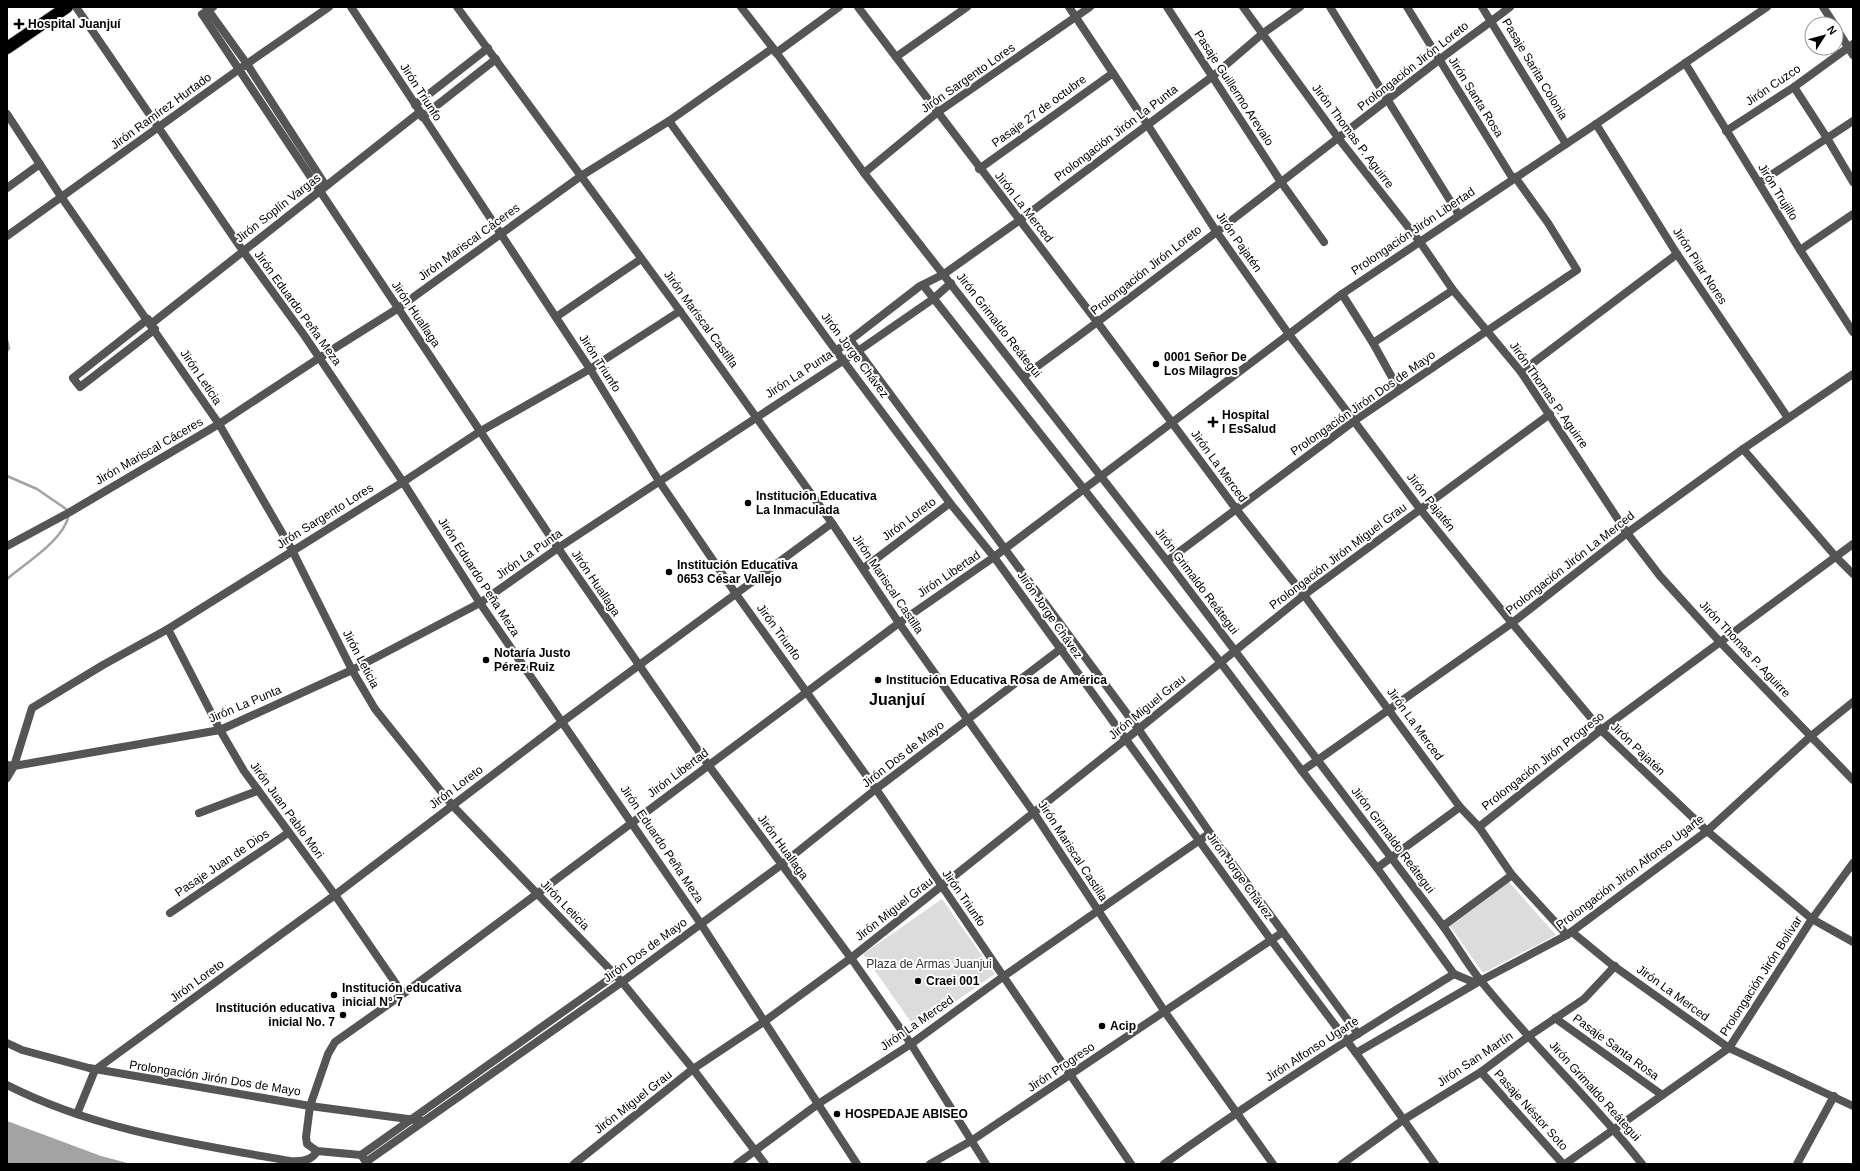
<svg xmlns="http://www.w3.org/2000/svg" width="1860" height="1171" viewBox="0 0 1860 1171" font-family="Arial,sans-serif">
  <rect width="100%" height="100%" fill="#fff"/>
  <!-- green -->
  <g fill="#dcdcdc">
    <polygon points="1509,882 1556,935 1483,973 1450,926"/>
    <polygon points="942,899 995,974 916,1029 863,954"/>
  </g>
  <!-- water -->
  <polygon fill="#a3a3a3" points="7,1121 101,1156 131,1164 7,1164"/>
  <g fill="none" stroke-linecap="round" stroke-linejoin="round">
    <!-- stream -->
    <g stroke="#a3a3a3" stroke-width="2.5">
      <polyline points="7,340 9,348 7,351"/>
      <polyline points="7,476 37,489 69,511"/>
      <path d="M 7,579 C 27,562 63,541 69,515"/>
    </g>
    <!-- highway casing -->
    <g stroke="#dbdbdb" stroke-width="14">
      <polyline id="highway" points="7,48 67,7"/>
    </g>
    <!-- street -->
    <g stroke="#555" stroke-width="8">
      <polyline points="76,7 243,251 304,335 403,482 480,603 701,924 857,1164"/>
      <polyline points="206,7 247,64 326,186"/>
      <polyline points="213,7 202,14 558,548 709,766 851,958 911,1044 986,1164"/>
      <polyline points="351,7 590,369 659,481 736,594 876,789 1131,1164"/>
      <polyline points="457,7 680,311 832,523 899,623 1034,813 1165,1012 1273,1164"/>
      <path d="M 741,7 L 773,48 L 864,173 L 1167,561 L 1443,926 C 1456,944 1467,964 1481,981 C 1532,1045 1592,1100 1642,1164"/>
      <polyline points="858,7 1098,323 1236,509 1304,595 1460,807 1479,827 1512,875 1567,935"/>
      <polyline points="1069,7 1147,124 1216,231 1288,333 1420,509 1512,623 1601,730 1707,831 1812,919 1853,942"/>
      <polyline points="1167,7 1281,182 1324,242"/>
      <polyline points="1243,7 1339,139 1420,242 1453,290 1521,372 1627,533 1660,576 1720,642 1853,780"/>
      <polyline points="1330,7 1459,215"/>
      <polyline points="1407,7 1513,179"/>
      <polyline points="1482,7 1566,144"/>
      <polyline points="1823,7 1834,24"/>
      <polyline points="1836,28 1853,55"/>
      <polyline points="776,53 839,7"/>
      <polyline points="896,57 967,7"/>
      <polyline points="1685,63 1800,250 1853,332"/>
      <polyline points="1794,87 1827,138 1853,182"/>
      <polyline points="415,105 488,48"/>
      <polyline points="7,114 62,198 219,424 292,550 352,670 375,709 452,805 622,982 693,1069 765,1164"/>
      <polyline points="422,117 496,59"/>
      <polyline points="669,121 836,351 950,503 994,557 1271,940 1356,1053 1435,1164"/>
      <polyline points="1596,124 1677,254 1788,418"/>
      <polyline points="1726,131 1794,87 1853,44"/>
      <polyline points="979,169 1113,73"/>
      <polyline points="864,173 938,112 1090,7"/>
      <polyline points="1759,183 1853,121"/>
      <polyline points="7,188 40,164"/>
      <polyline points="7,236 238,70 329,7"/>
      <polyline points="1800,250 1853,214"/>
      <polyline points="923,285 1221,663 1302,771 1377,868 1454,974 1473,982 1480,981"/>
      <polyline points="1342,294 1373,343 1399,390"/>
      <polyline points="556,317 641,259"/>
      <polyline points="148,319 73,378 80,387 155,329"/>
      <polyline points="151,324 420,112"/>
      <polyline points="850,340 1139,730 1210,833 1358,1034"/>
      <polyline points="1373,343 1453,290"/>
      <polyline points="836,351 920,286 944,274 1020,220 1213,76 1262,34 1300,7"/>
      <polyline points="1521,372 1677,254"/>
      <path d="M 1024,376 C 1165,274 1301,166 1439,60 C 1462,42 1487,25 1510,7"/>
      <polyline points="1743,449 1836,557 1853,574"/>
      <polyline points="7,546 70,512 219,424 319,358 397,309 581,176 669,121 773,48"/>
      <polyline points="1167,561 1354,421 1577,270 1548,223 1515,177"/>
      <polyline points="864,568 950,503"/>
      <polyline points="168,629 220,730 244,771 335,895 403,994"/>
      <polyline points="7,765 14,766 220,730 352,670 480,603 558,548 858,351 933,299 951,283"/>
      <polyline points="1302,771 1512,623 1627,533 1743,449 1853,374"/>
      <polyline points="7,778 14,766 32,708 103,665 168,629 403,482 479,432 590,369 680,311"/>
      <polyline points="199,813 257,791"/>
      <polyline points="1479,827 1601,730 1853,544"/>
      <polyline points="1377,868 1460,807"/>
      <polyline points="170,913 288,833"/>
      <polyline points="1443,926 1512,875"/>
      <polyline points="1572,932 1611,964 1729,1048 1853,1106"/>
      <polyline points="1555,1018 1662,1095"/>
      <polyline points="7,1043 22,1050 89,1068 310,1106 423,1121"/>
      <polyline points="1356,1053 1480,981 1567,935 1707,831 1811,736 1853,702"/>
      <polyline points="1481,1072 1563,1164"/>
      <path d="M 7,1085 C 95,1130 194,1144 290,1161 C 300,1162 312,1161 317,1151"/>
      <polyline points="77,1114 95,1070 335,895 562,722 832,523"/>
      <polyline points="361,1155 615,975"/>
      <polyline points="366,1162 361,1155 317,1151 307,1144 306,1137 310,1106 328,1054 335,1042 403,994 899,623 994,557 1342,294 1596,124 1767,7"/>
      <polyline points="366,1162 622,982 781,865 876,789 1071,641"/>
      <polyline points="574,1164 693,1069 765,1021 851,958 1125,740 1304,595 1550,414"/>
      <polyline points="737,1164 818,1104 911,1044 1004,976 1210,833"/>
      <polyline points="930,1164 971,1141 1283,932"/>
      <path d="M 1164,1164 C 1258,1096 1355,1035 1454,974"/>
      <polyline points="1342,1164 1403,1120 1481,1072 1529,1036 1584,999 1615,966"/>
      <polyline points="1565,1164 1729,1048 1812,919 1853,863"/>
      <polyline points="1797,1164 1834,1096"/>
    </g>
    <!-- highway -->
    <use href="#highway" stroke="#000" stroke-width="12"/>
  </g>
  <!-- markers -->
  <g fill="#000" stroke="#fff" stroke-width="1.5">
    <path d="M17 18h4v4h4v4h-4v4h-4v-4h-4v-4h4z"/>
    <circle cx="1156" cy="364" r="4"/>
    <path d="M1211 416h4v4h4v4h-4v4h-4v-4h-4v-4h4z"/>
    <circle cx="748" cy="503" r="4"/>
    <circle cx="669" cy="572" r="4"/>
    <circle cx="486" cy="660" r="4"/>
    <circle cx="878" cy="680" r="4"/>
    <circle cx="918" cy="981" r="4"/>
    <circle cx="334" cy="995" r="4"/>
    <circle cx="343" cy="1015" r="4"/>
    <circle cx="1102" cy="1026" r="4"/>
    <circle cx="837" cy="1114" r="4"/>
  </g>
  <g text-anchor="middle" stroke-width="4" stroke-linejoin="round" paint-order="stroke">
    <!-- poi labels -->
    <g font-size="12" font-weight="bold" fill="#000" stroke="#fff" text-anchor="start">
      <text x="28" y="28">Hospital Juanjuí</text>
      <text x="1164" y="361">0001 Señor De<tspan x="1164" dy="14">Los Milagros</tspan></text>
      <text x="1222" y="419">Hospital<tspan x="1222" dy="14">I EsSalud</tspan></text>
      <text x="756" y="500">Institución Educativa<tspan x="756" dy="14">La Inmaculada</tspan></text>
      <text x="677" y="569">Institución Educativa<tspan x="677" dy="14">0653 César Vallejo</tspan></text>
      <text x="494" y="657">Notaría Justo<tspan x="494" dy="14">Pérez Ruiz</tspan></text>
      <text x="886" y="684">Institución Educativa Rosa de América</text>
      <text x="926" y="985">Craei 001</text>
      <text x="342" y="992">Institución educativa<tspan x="342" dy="14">inicial N° 7</tspan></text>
      <text x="335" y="1012" text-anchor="end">Institución educativa<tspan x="335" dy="14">inicial No. 7</tspan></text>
      <text x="1110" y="1030">Acip</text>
      <text x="845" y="1118">HOSPEDAJE ABISEO</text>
    </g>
    <!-- street labels -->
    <g font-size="12" fill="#000" stroke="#fff">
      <text transform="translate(1413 66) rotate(-38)" y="4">Prolongación Jirón Loreto</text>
      <text transform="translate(1535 69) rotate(59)" y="4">Pasaje Sarita Colonia</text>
      <text transform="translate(968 78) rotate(-35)" y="4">Jirón Sargento Lores</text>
      <text transform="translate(1773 85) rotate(-34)" y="4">Jirón Cuzco</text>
      <text transform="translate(1234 88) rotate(57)" y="4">Pasaje Guillermo Arevalo</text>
      <text transform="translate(421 92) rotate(57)" y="4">Jirón Triunfo</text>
      <text transform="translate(1476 97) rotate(58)" y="4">Jirón Santa Rosa</text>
      <text transform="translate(161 111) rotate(-36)" y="4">Jirón Ramírez Hurtado</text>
      <text transform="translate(1039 111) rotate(-36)" y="4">Pasaje 27 de octubre</text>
      <text transform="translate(1116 133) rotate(-37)" y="4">Prolongación Jirón La Punta</text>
      <text transform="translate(1353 136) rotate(53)" y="4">Jirón Thomas P. Aguirre</text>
      <text transform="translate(1778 192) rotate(58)" y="4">Jirón Trujillo</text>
      <text transform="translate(1024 207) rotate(52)" y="4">Jirón La Merced</text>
      <text transform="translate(278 208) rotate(-38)" y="4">Jirón Soplín Vargas</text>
      <text transform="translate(1413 231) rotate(-34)" y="4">Prolongación Jirón Libertad</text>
      <text transform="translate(469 242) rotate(-36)" y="4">Jirón Mariscal Cáceres</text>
      <text transform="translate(1239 242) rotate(55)" y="4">Jirón Pajatén</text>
      <text transform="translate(1700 266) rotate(57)" y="4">Jirón Pilar Nores</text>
      <text transform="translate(1146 270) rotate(-38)" y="4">Prolongación Jirón Loreto</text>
      <text transform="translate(298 308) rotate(54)" y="4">Jirón Eduardo Peña Meza</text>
      <text transform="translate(416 314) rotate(56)" y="4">Jirón Huallaga</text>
      <text transform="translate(701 319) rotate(54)" y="4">Jirón Mariscal Castilla</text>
      <text transform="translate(999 325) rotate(52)" y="4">Jirón Grimaldo Reátegui</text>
      <text transform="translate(855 355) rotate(53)" y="4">Jirón Jorge Chávez</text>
      <text transform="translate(600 363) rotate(57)" y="4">Jirón Triunfo</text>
      <text transform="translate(799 374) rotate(-33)" y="4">Jirón La Punta</text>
      <text transform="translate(201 377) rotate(56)" y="4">Jirón Leticia</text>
      <text transform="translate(1549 395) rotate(55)" y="4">Jirón Thomas P. Aguirre</text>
      <text transform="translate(1363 403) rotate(-35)" y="4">Prolongación Jirón Dos de Mayo</text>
      <text transform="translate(149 451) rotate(-30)" y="4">Jirón Mariscal Cáceres</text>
      <text transform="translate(1219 466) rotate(54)" y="4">Jirón La Merced</text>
      <text transform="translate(1431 502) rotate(52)" y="4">Jirón Pajatén</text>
      <text transform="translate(325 516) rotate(-32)" y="4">Jirón Sargento Lores</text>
      <text transform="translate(909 519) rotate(-37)" y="4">Jirón Loreto</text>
      <text transform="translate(529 554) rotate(-35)" y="4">Jirón La Punta</text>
      <text transform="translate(1338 556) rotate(-37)" y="4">Prolongación Jirón Miguel Grau</text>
      <text transform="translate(1570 563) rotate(-38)" y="4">Prolongación Jirón La Merced</text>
      <text transform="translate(949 574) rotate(-34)" y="4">Jirón Libertad</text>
      <text transform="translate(479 577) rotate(57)" y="4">Jirón Eduardo Peña Meza</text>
      <text transform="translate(1197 581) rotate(53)" y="4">Jirón Grimaldo Reátegui</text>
      <text transform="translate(596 583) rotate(56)" y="4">Jirón Huallaga</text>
      <text transform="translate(888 584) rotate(56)" y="4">Jirón Mariscal Castilla</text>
      <text transform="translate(1050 615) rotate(55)" y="4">Jirón Jorge Chávez</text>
      <text transform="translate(779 632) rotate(54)" y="4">Jirón Triunfo</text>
      <text transform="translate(1745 649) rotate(47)" y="4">Jirón Thomas P. Aguirre</text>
      <text transform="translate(361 659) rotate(62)" y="4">Jirón Leticia</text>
      <text transform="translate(245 704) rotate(-23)" y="4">Jirón La Punta</text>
      <text transform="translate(1147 707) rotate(-39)" y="4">Jirón Miguel Grau</text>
      <text transform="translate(1415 724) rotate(54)" y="4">Jirón La Merced</text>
      <text transform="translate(1638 749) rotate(44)" y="4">Jirón Pajatén</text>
      <text transform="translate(903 754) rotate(-38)" y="4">Jirón Dos de Mayo</text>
      <text transform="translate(1543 761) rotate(-38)" y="4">Prolongación Jirón Progreso</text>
      <text transform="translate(678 773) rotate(-37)" y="4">Jirón Libertad</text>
      <text transform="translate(456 787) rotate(-37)" y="4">Jirón Loreto</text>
      <text transform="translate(287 810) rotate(54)" y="4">Jirón Juan Pablo Mori</text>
      <text transform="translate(1393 840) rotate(53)" y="4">Jirón Grimaldo Reátegui</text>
      <text transform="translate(662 844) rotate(56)" y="4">Jirón Eduardo Peña Meza</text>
      <text transform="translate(783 847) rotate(54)" y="4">Jirón Huallaga</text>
      <text transform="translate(1073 851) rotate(57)" y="4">Jirón Mariscal Castilla</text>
      <text transform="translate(222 863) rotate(-34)" y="4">Pasaje Juan de Dios</text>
      <text transform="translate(1630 872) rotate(-37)" y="4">Prolongación Jirón Alfonso Ugarte</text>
      <text transform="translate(1240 876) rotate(54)" y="4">Jirón Jorge Chávez</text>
      <text transform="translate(964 898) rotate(55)" y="4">Jirón Triunfo</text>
      <text transform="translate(565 905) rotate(46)" y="4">Jirón Leticia</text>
      <text transform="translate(894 909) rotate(-38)" y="4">Jirón Miguel Grau</text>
      <text transform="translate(645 950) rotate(-36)" y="4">Jirón Dos de Mayo</text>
      <text transform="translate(1761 976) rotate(-57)" y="4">Prolongación Jirón Bolívar</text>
      <text transform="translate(197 981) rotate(-36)" y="4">Jirón Loreto</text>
      <text transform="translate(1673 993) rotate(36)" y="4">Jirón La Merced</text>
      <text transform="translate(917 1023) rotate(-35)" y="4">Jirón La Merced</text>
      <text transform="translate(1616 1047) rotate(36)" y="4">Pasaje Santa Rosa</text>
      <text transform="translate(1312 1049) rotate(-33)" y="4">Jirón Alfonso Ugarte</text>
      <text transform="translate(1475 1059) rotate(-34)" y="4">Jirón San Martín</text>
      <text transform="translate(1061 1067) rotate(-34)" y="4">Jirón Progreso</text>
      <text transform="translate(215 1078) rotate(9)" y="4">Prolongación Jirón Dos de Mayo</text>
      <text transform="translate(1595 1091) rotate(48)" y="4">Jirón Grimaldo Reátegui</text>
      <text transform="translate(633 1102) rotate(-38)" y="4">Jirón Miguel Grau</text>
      <text transform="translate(1531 1110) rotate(48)" y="4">Pasaje Néstor Soto</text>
    </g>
    <!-- park labels -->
    <g font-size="12" fill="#333" stroke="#fff">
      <text x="929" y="968">Plaza de Armas Juanjui</text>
    </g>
    <!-- district labels -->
    <g font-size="16" font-weight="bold" fill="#000" stroke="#fff">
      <text x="897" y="705">Juanjuí</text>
    </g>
  </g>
  <!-- border -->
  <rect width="1860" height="1171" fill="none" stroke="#000000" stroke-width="16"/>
  <!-- north arrow -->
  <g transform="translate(1824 36) rotate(54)"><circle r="19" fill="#ffffff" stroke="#999999"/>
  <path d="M0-3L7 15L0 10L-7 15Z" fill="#000000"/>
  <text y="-6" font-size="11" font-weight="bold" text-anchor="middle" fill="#000000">N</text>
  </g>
</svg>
